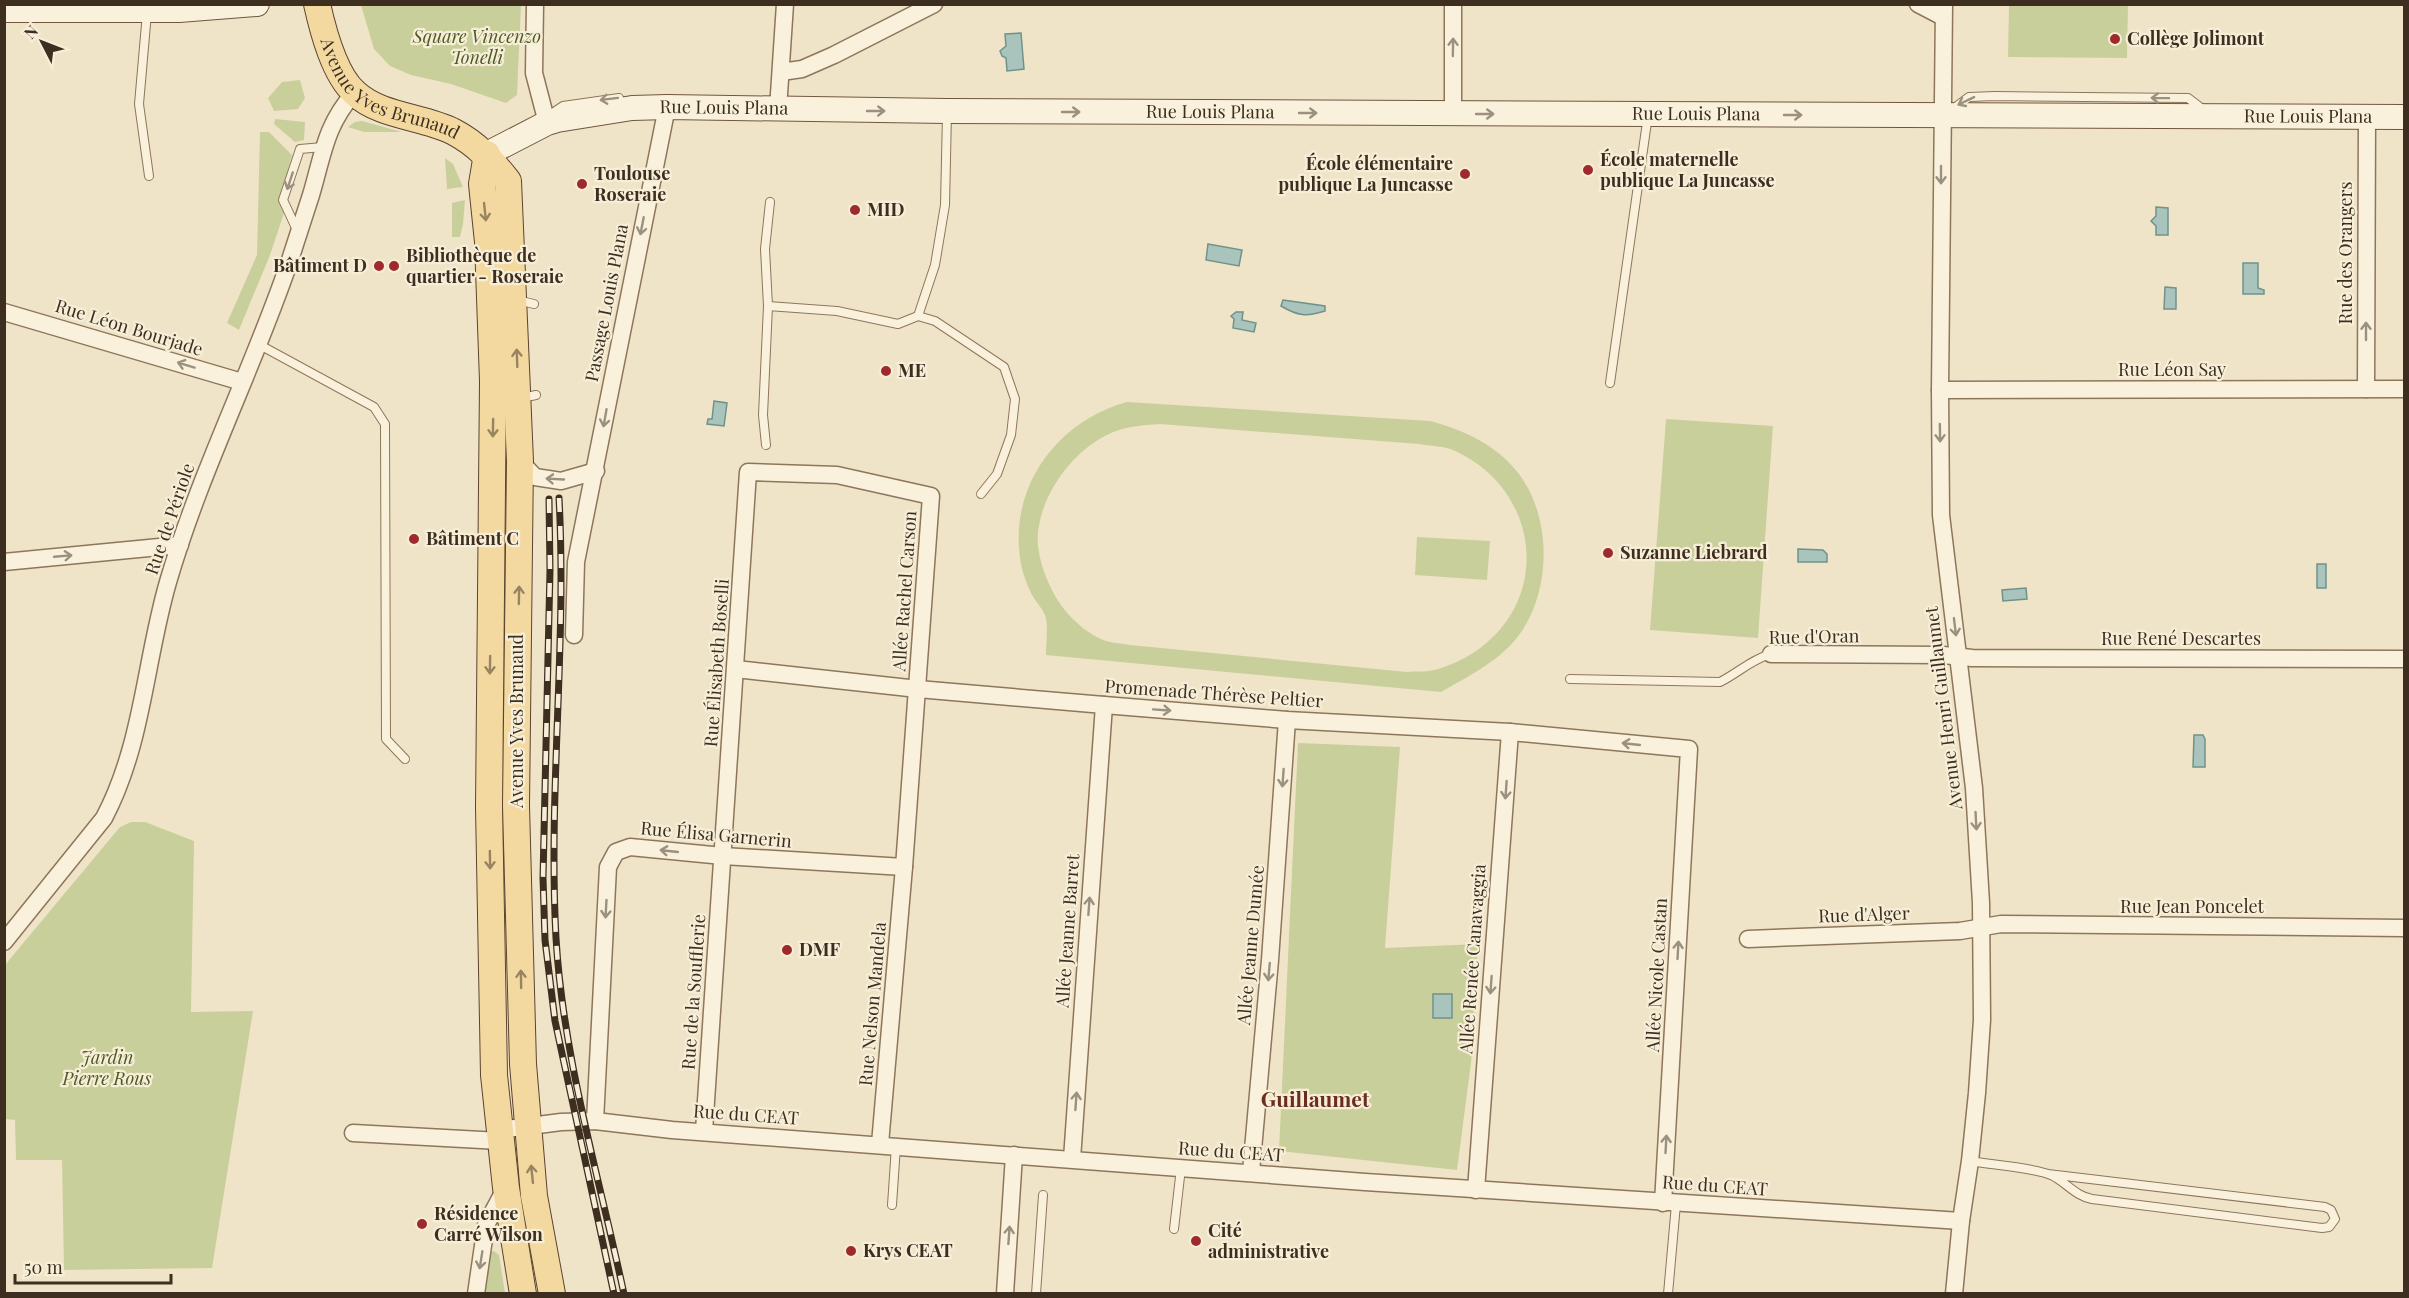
<svg xmlns="http://www.w3.org/2000/svg" width="2409" height="1298" viewBox="0 0 2409 1298" font-family="'Playfair Display',serif">
  <rect width="100%" height="100%" fill="#f0e4c8"/>
  <!-- green -->
  <g fill="#c9cf9b" fill-rule="evenodd">
    <polygon points="361,5 521,5 517,95 506,103 451,84 411,75 390,66 374,49"/>
    <polygon points="2009,5 2128,5 2127,58 2008,57"/>
    <polygon points="300,80 305,98 298,109 274,111 268,98 282,82"/>
    <polygon points="275,119 305,122 304,140 295,142 274,124"/>
    <polygon points="362,121 402,132 364,132 348,127 355,122"/>
    <polygon points="260,132 269,132 292,155 279,202 284,213 270,255 239,330 227,323 257,255"/>
    <polygon points="445,158 453,164 463,187 447,189"/>
    <polygon points="465,200 463,224 460,237 452,237 452,203"/>
    <path d="M 1127,402 L 1430,421 C 1464,430 1497,445 1519,474 C 1553,519 1552,596 1515,640 C 1496,663 1467,677 1441,692 L 1046,655 C 1046,643 1048,629 1046,618 C 1044,610 1036,602 1032,595 C 1028,587 1024,577 1022,569 C 1005,492 1054,422 1127,402 ZM 1160,424 L 1419,444 C 1430,446 1445,446 1455,451 C 1539,489 1553,598 1476,651 C 1463,660 1445,668 1429,671 C 1422,672 1414,671 1407,672 L 1130,645 C 1120,643 1108,643 1099,638 C 1080,629 1061,609 1052,590 C 1045,576 1040,562 1038,546 C 1034,500 1075,444 1119,430 C 1132,426 1146,425 1160,424 Z"/>
    <polygon points="1666,419 1773,426 1758,638 1650,630"/>
    <polygon points="1417,537 1490,541 1487,580 1415,575"/>
    <polygon points="1298,743 1400,747 1385,948 1478,944 1472,1055 1457,1170 1279,1151"/>
    <polygon points="131,822 145,822 194,841 191,1012 253,1011 212,1268 64,1270 62,1160 16,1160 15,1120 5,1119 5,965 120,827"/>
    <polygon points="494,1251 499,1255 505,1293 483,1294 489,1252"/>
  </g>
  <!-- water -->
  <g fill="#a9c4bc" stroke="#6f938a" stroke-width="1.5">
    <polygon points="1021,33 1024,69 1007,71 1006,58 1002,56 1000,51 1006,46 1005,34"/>
    <polygon points="2156,207 2168,208 2168,235 2156,235 2156,226 2151,221 2156,216"/>
    <polygon points="1208,244 1242,250 1239,266 1206,260"/>
    <polygon points="2243,263 2258,263 2258,288 2264,290 2264,294 2243,294"/>
    <polygon points="2165,287 2176,288 2176,309 2164,309"/>
    <path d="M 1283,300 L 1325,306 L 1325,311 C 1306,317 1298,316 1281,306 Z"/>
    <polygon points="1236,312 1243,312 1242,320 1256,323 1254,332 1233,328 1234,319 1231,316"/>
    <polygon points="714,401 727,403 724,426 707,424 708,419 712,419"/>
    <polygon points="1798,549 1823,550 1827,554 1827,562 1798,562"/>
    <rect x="2317" y="564" width="9" height="24"/>
    <polygon points="2026,588 2027,599 2003,601 2002,590"/>
    <polygon points="2194,735 2203,735 2205,739 2205,767 2193,767"/>
    <rect x="1433" y="994" width="19" height="24"/>
  </g>
  <g fill="none" stroke-linecap="round" stroke-linejoin="round">
    <!-- lane casing -->
    <g stroke="#8d765c" stroke-width="10">
      <g id="lane">
        <polyline points="147,13 139,104 149,176"/>
        <polyline points="1953,109 1969,97 1995,96 2188,98 2205,111"/>
        <polyline points="554,112 563,106 619,98"/>
        <polyline points="297,230 283,200 300,149 323,147"/>
        <polyline points="517,300 534,304"/>
        <polyline points="768,306 765,249 770,202"/>
        <polyline points="918,316 935,265 945,205 947,113"/>
        <polyline points="258,344 374,407 385,424 386,739 405,759"/>
        <polyline points="1610,383 1648,115"/>
        <polyline points="521,398 536,395"/>
        <polyline points="766,445 763,415 768,306 837,311 898,324 918,316 935,321 1004,367 1015,399 1011,435 997,474 981,494"/>
        <path d="M 1570,679 L 1720,682 C 1738,673 1752,659 1771,654"/>
        <path d="M 1970,1161 C 1993,1165 2031,1167 2051,1175 C 2066,1182 2075,1196 2092,1199 L 2322,1228 L 2329,1227 L 2335,1219 L 2331,1210 L 2325,1207 L 2048,1174"/>
        <polyline points="892,1205 896,1146"/>
        <polyline points="1174,1229 1181,1168"/>
        <polyline points="1036,1294 1043,1195"/>
        <polyline points="1668,1294 1676,1204"/>
      </g>
    </g>
    <!-- street casing -->
    <g stroke="#8d765c" stroke-width="19">
      <g id="street">
        <polyline points="535,4 534,73 547,123"/>
        <polyline points="1918,4 1943,17"/>
        <polyline points="1944,4 1940,390 1941,515 1974,788 1981,903 1982,1020 1977,1093 1970,1161 1961,1221 1954,1294"/>
        <polyline points="781,72 802,69 834,55 934,4"/>
        <polyline points="778,109 785,4"/>
        <polyline points="1453,114 1453,4"/>
        <polyline points="4,312 242,382"/>
        <polyline points="2366,389 2367,117"/>
        <polyline points="1940,390 2404,389"/>
        <polyline points="520,461 535,477 561,481 596,471"/>
        <polyline points="4,562 180,545"/>
        <polyline points="574,635 576,562 667,107"/>
        <polyline points="1771,654 1943,655 1972,658 2404,659"/>
        <polyline points="736,669 918,689 1104,705 1287,720 1510,732 1689,749 1663,1203"/>
        <polyline points="1748,939 1960,931 2001,924 2404,928"/>
        <path d="M 4,942 L 104,818 C 143,744 145,661 168,582 C 200,472 253,369 290,260 C 297,239 304,217 311,195 C 323,155 325,126 354,93"/>
        <polyline points="595,1121 608,867 616,852 630,847 723,856 904,867"/>
        <polyline points="499,1130 561,1122 595,1121 672,1130 1365,1182 1961,1221"/>
        <polyline points="704,1131 748,472 837,475 931,496 904,867 880,1144"/>
        <polyline points="353,1133 500,1141"/>
        <polyline points="1072,1159 1104,705"/>
        <polyline points="1251,1172 1270,960 1287,720"/>
        <polyline points="1476,1190 1510,732"/>
        <polyline points="476,1294 486,1225 505,1189"/>
        <polyline points="1005,1294 1014,1155"/>
      </g>
    </g>
    <!-- secondary casing -->
    <g stroke="#6f573f" stroke-width="26">
      <g id="secondary">
        <polyline points="4,10 179,10 257,4"/>
        <path id="s1" d="M 487,154 L 547,123 L 557,120 L 632,108 L 667,107 L 947,111 L 2404,117"/>
      </g>
    </g>
    <!-- primary casing -->
    <g stroke="#5b4430" stroke-width="28">
      <g id="primary">
        <path id="s2" d="M 317,4 C 323,31 334,74 355,93 C 381,117 423,116 454,132 C 477,144 492,161 508,181 L 520,461 L 516,806 L 523,1064 L 534,1196 L 552,1294"/>
        <polyline points="487,154 482,184 488,242 493,381 489,807 494,1075 506,1188 523,1294"/>
      </g>
    </g>
    <!-- lane -->
    <use href="#lane" stroke="#faf1dc" stroke-width="8"/>
    <!-- street -->
    <use href="#street" stroke="#faf1dc" stroke-width="16"/>
    <!-- secondary -->
    <use href="#secondary" stroke="#faf1dc" stroke-width="24"/>
    <!-- primary -->
    <use href="#primary" stroke="#f3d9a0" stroke-width="26"/>
    <!-- rail casing -->
    <g stroke="#3d2e20" stroke-width="7">
      <g id="rail">
        <path d="M 559,498 C 567,645 548,791 556,938 C 563,1058 599,1176 624,1294"/>
        <polyline points="549,499 550,570 543,878 545,940 555,1021 614,1294"/>
      </g>
    </g>
    <!-- rail -->
    <use href="#rail" stroke="#f7eed8" stroke-width="4.5" stroke-dasharray="14" stroke-linecap="butt"/>
  </g>
  <!-- one-way arrows -->
  <defs><path id="oneway-shaft" d="M-6 0H5M1.5-3L5.5 0L1.5 3" fill="none" stroke-width="1.6" stroke-linecap="round" stroke-linejoin="round" transform="scale(1.5)"/></defs>
  <g stroke="#9c907e">
    <use href="#oneway-shaft" transform="translate(1453 47) rotate(-89)"/>
    <use href="#oneway-shaft" transform="translate(2160 98) rotate(-179)"/>
    <use href="#oneway-shaft" transform="translate(609 99) rotate(173)"/>
    <use href="#oneway-shaft" transform="translate(1966 101) rotate(154)"/>
    <use href="#oneway-shaft" transform="translate(876 111)"/>
    <use href="#oneway-shaft" transform="translate(1071 112)"/>
    <use href="#oneway-shaft" transform="translate(1308 113)"/>
    <use href="#oneway-shaft" transform="translate(1485 114)"/>
    <use href="#oneway-shaft" transform="translate(1793 115)"/>
    <use href="#oneway-shaft" transform="translate(1941 175) rotate(90)"/>
    <use href="#oneway-shaft" transform="translate(290 181) rotate(108)"/>
    <use href="#oneway-shaft" transform="translate(642 226) rotate(101)"/>
    <use href="#oneway-shaft" transform="translate(2366 331) rotate(-90)"/>
    <use href="#oneway-shaft" transform="translate(186 365) rotate(-163)"/>
    <use href="#oneway-shaft" transform="translate(605 418) rotate(100)"/>
    <use href="#oneway-shaft" transform="translate(1940 433) rotate(89)"/>
    <use href="#oneway-shaft" transform="translate(555 479) rotate(-177)"/>
    <use href="#oneway-shaft" transform="translate(63 556) rotate(-5)"/>
    <use href="#oneway-shaft" transform="translate(1955 627) rotate(83)"/>
    <use href="#oneway-shaft" transform="translate(1162 710) rotate(4)"/>
    <use href="#oneway-shaft" transform="translate(1631 744) rotate(-174)"/>
    <use href="#oneway-shaft" transform="translate(1283 778) rotate(94)"/>
    <use href="#oneway-shaft" transform="translate(1506 790) rotate(94)"/>
    <use href="#oneway-shaft" transform="translate(1976 821) rotate(87)"/>
    <use href="#oneway-shaft" transform="translate(669 851) rotate(-174)"/>
    <use href="#oneway-shaft" transform="translate(1089 906) rotate(-86)"/>
    <use href="#oneway-shaft" transform="translate(606 909) rotate(93)"/>
    <use href="#oneway-shaft" transform="translate(1678 950) rotate(-87)"/>
    <use href="#oneway-shaft" transform="translate(1269 972) rotate(95)"/>
    <use href="#oneway-shaft" transform="translate(1491 985) rotate(94)"/>
    <use href="#oneway-shaft" transform="translate(1076 1101) rotate(-86)"/>
    <use href="#oneway-shaft" transform="translate(1666 1144) rotate(-87)"/>
    <use href="#oneway-shaft" transform="translate(1009 1235) rotate(-86)"/>
    <use href="#oneway-shaft" transform="translate(481 1260) rotate(99)"/>
  </g>
  <g stroke="#988460">
    <use href="#oneway-shaft" transform="translate(485 212) rotate(84)"/>
    <use href="#oneway-shaft" transform="translate(517 358) rotate(-92)"/>
    <use href="#oneway-shaft" transform="translate(493 428) rotate(91)"/>
    <use href="#oneway-shaft" transform="translate(519 595) rotate(-89)"/>
    <use href="#oneway-shaft" transform="translate(490 665) rotate(91)"/>
    <use href="#oneway-shaft" transform="translate(490 860) rotate(89)"/>
    <use href="#oneway-shaft" transform="translate(521 979) rotate(-91)"/>
    <use href="#oneway-shaft" transform="translate(532 1174) rotate(-96)"/>
  </g>
  <!-- markers -->
  <g fill="#9e2a2b" stroke="#f7eed8" stroke-width="2">
    <circle cx="2115" cy="39" r="6"/>
    <circle cx="1588" cy="170" r="6"/>
    <circle cx="1465" cy="174" r="6"/>
    <circle cx="582" cy="184" r="6"/>
    <circle cx="855" cy="210" r="6"/>
    <circle cx="379" cy="266" r="6"/>
    <circle cx="394" cy="266" r="6"/>
    <circle cx="886" cy="371" r="6"/>
    <circle cx="414" cy="539" r="6"/>
    <circle cx="1608" cy="553" r="6"/>
    <circle cx="787" cy="950" r="6"/>
    <circle cx="422" cy="1224" r="6"/>
    <circle cx="1196" cy="1241" r="6"/>
    <circle cx="851" cy="1251" r="6"/>
  </g>
  <g text-anchor="middle" stroke-width="4.5" stroke-linejoin="round" paint-order="stroke">
    <!-- park labels -->
    <g font-size="18" font-style="italic" fill="#4d5a26" stroke="#f7eed8">
      <text x="477" y="43">Square Vincenzo<tspan x="477" dy="21">Tonelli</tspan></text>
      <text x="107" y="1064">Jardin<tspan x="107" dy="21">Pierre Rous</tspan></text>
    </g>
    <!-- poi labels -->
    <g font-size="18" font-weight="bold" fill="#3d2e20" stroke="#f7eed8" text-anchor="start">
      <text x="2127" y="45">Collège Jolimont</text>
      <text x="1600" y="166">École maternelle<tspan x="1600" dy="21">publique La Juncasse</tspan></text>
      <text x="1453" y="170" text-anchor="end">École élémentaire<tspan x="1453" dy="21">publique La Juncasse</tspan></text>
      <text x="594" y="180">Toulouse<tspan x="594" dy="21">Roseraie</tspan></text>
      <text x="867" y="216">MID</text>
      <text x="406" y="262">Bibliothèque de<tspan x="406" dy="21">quartier - Roseraie</tspan></text>
      <text x="367" y="272" text-anchor="end">Bâtiment D</text>
      <text x="898" y="377">ME</text>
      <text x="426" y="545">Bâtiment C</text>
      <text x="1620" y="559">Suzanne Liebrard</text>
      <text x="799" y="956">DMF</text>
      <text x="434" y="1220">Résidence<tspan x="434" dy="21">Carré Wilson</tspan></text>
      <text x="1208" y="1237">Cité<tspan x="1208" dy="21">administrative</tspan></text>
      <text x="863" y="1257">Krys CEAT</text>
    </g>
    <!-- street labels -->
    <g font-size="18" fill="#3d2e20" stroke="#f7eed8">
      <text dy="6" stroke="none"><textPath href="#s2" startOffset="123">Avenue Yves Brunaud</textPath></text>
      <text dy="6" stroke="none"><textPath href="#s1" startOffset="246">Rue Louis Plana</textPath></text>
      <text dy="6" stroke="none"><textPath href="#s1" startOffset="732">Rue Louis Plana</textPath></text>
      <text dy="6" stroke="none"><textPath href="#s1" startOffset="1218">Rue Louis Plana</textPath></text>
      <text dy="6" stroke="none"><textPath href="#s1" startOffset="1830">Rue Louis Plana</textPath></text>
      <text transform="translate(2346 253) rotate(-90)" y="6">Rue des Orangers</text>
      <text transform="translate(607 303) rotate(-79)" y="6">Passage Louis Plana</text>
      <text transform="translate(129 328) rotate(17)" y="6">Rue Léon Bourjade</text>
      <text x="2172" y="376">Rue Léon Say</text>
      <text transform="translate(170 519) rotate(-71)" y="6">Rue de Périole</text>
      <text transform="translate(905 591) rotate(-86)" y="6">Allée Rachel Carson</text>
      <text transform="translate(1814 637) rotate(-1)" y="6">Rue d'Oran</text>
      <text x="2181" y="645">Rue René Descartes</text>
      <text transform="translate(717 663) rotate(-86)" y="6">Rue Élisabeth Boselli</text>
      <text transform="translate(1214 694) rotate(4)" y="6">Promenade Thérèse Peltier</text>
      <text transform="translate(1944 708) rotate(-97)" y="6">Avenue Henri Guillaumet</text>
      <text transform="translate(517 721) rotate(-90)" y="6">Avenue Yves Brunaud</text>
      <text transform="translate(716 835) rotate(5)" y="6">Rue Élisa Garnerin</text>
      <text x="2192" y="913">Rue Jean Poncelet</text>
      <text transform="translate(1864 915) rotate(-2)" y="6">Rue d'Alger</text>
      <text transform="translate(1068 931) rotate(-86)" y="6">Allée Jeanne Barret</text>
      <text transform="translate(1251 945) rotate(-85)" y="6">Allée Jeanne Dumée</text>
      <text transform="translate(1473 959) rotate(-86)" y="6">Allée Renée Canavaggia</text>
      <text transform="translate(1657 975) rotate(-87)" y="6">Allée Nicole Castan</text>
      <text transform="translate(694 992) rotate(-86)" y="6">Rue de la Soufflerie</text>
      <text transform="translate(873 1004) rotate(-85)" y="6">Rue Nelson Mandela</text>
      <text transform="translate(746 1115) rotate(4)" y="6">Rue du CEAT</text>
      <text transform="translate(1231 1152) rotate(4)" y="6">Rue du CEAT</text>
      <text transform="translate(1715 1186) rotate(4)" y="6">Rue du CEAT</text>
    </g>
    <!-- quarter labels -->
    <g font-size="21" font-weight="bold" fill="#6b2e1e" stroke="#f7eed8">
      <text x="1315" y="1107">Guillaumet</text>
    </g>
  </g>
  <!-- border -->
  <rect width="2409" height="1298" fill="none" stroke="#3d2e20" stroke-width="12"/>
  <!-- north arrow -->
  <g transform="translate(42 42) rotate(312)" stroke="#f7eed8" stroke-width="4.5" paint-order="stroke">
  <path d="M0-4.5L10 22L0 15L-10 22Z" fill="#3d2e20"/>
  <text y="-9" font-size="16" font-weight="bold" text-anchor="middle" fill="#3d2e20">N</text>
  </g>
  <!-- scale -->
  <path d="M15 1274v9h156v-9" fill="none" stroke="#3d2e20" stroke-width="3"/>
  <text x="24" y="1274" font-size="18" fill="#3d2e20" stroke="#f7eed8" stroke-width="4.5" paint-order="stroke">50 m</text>
</svg>
